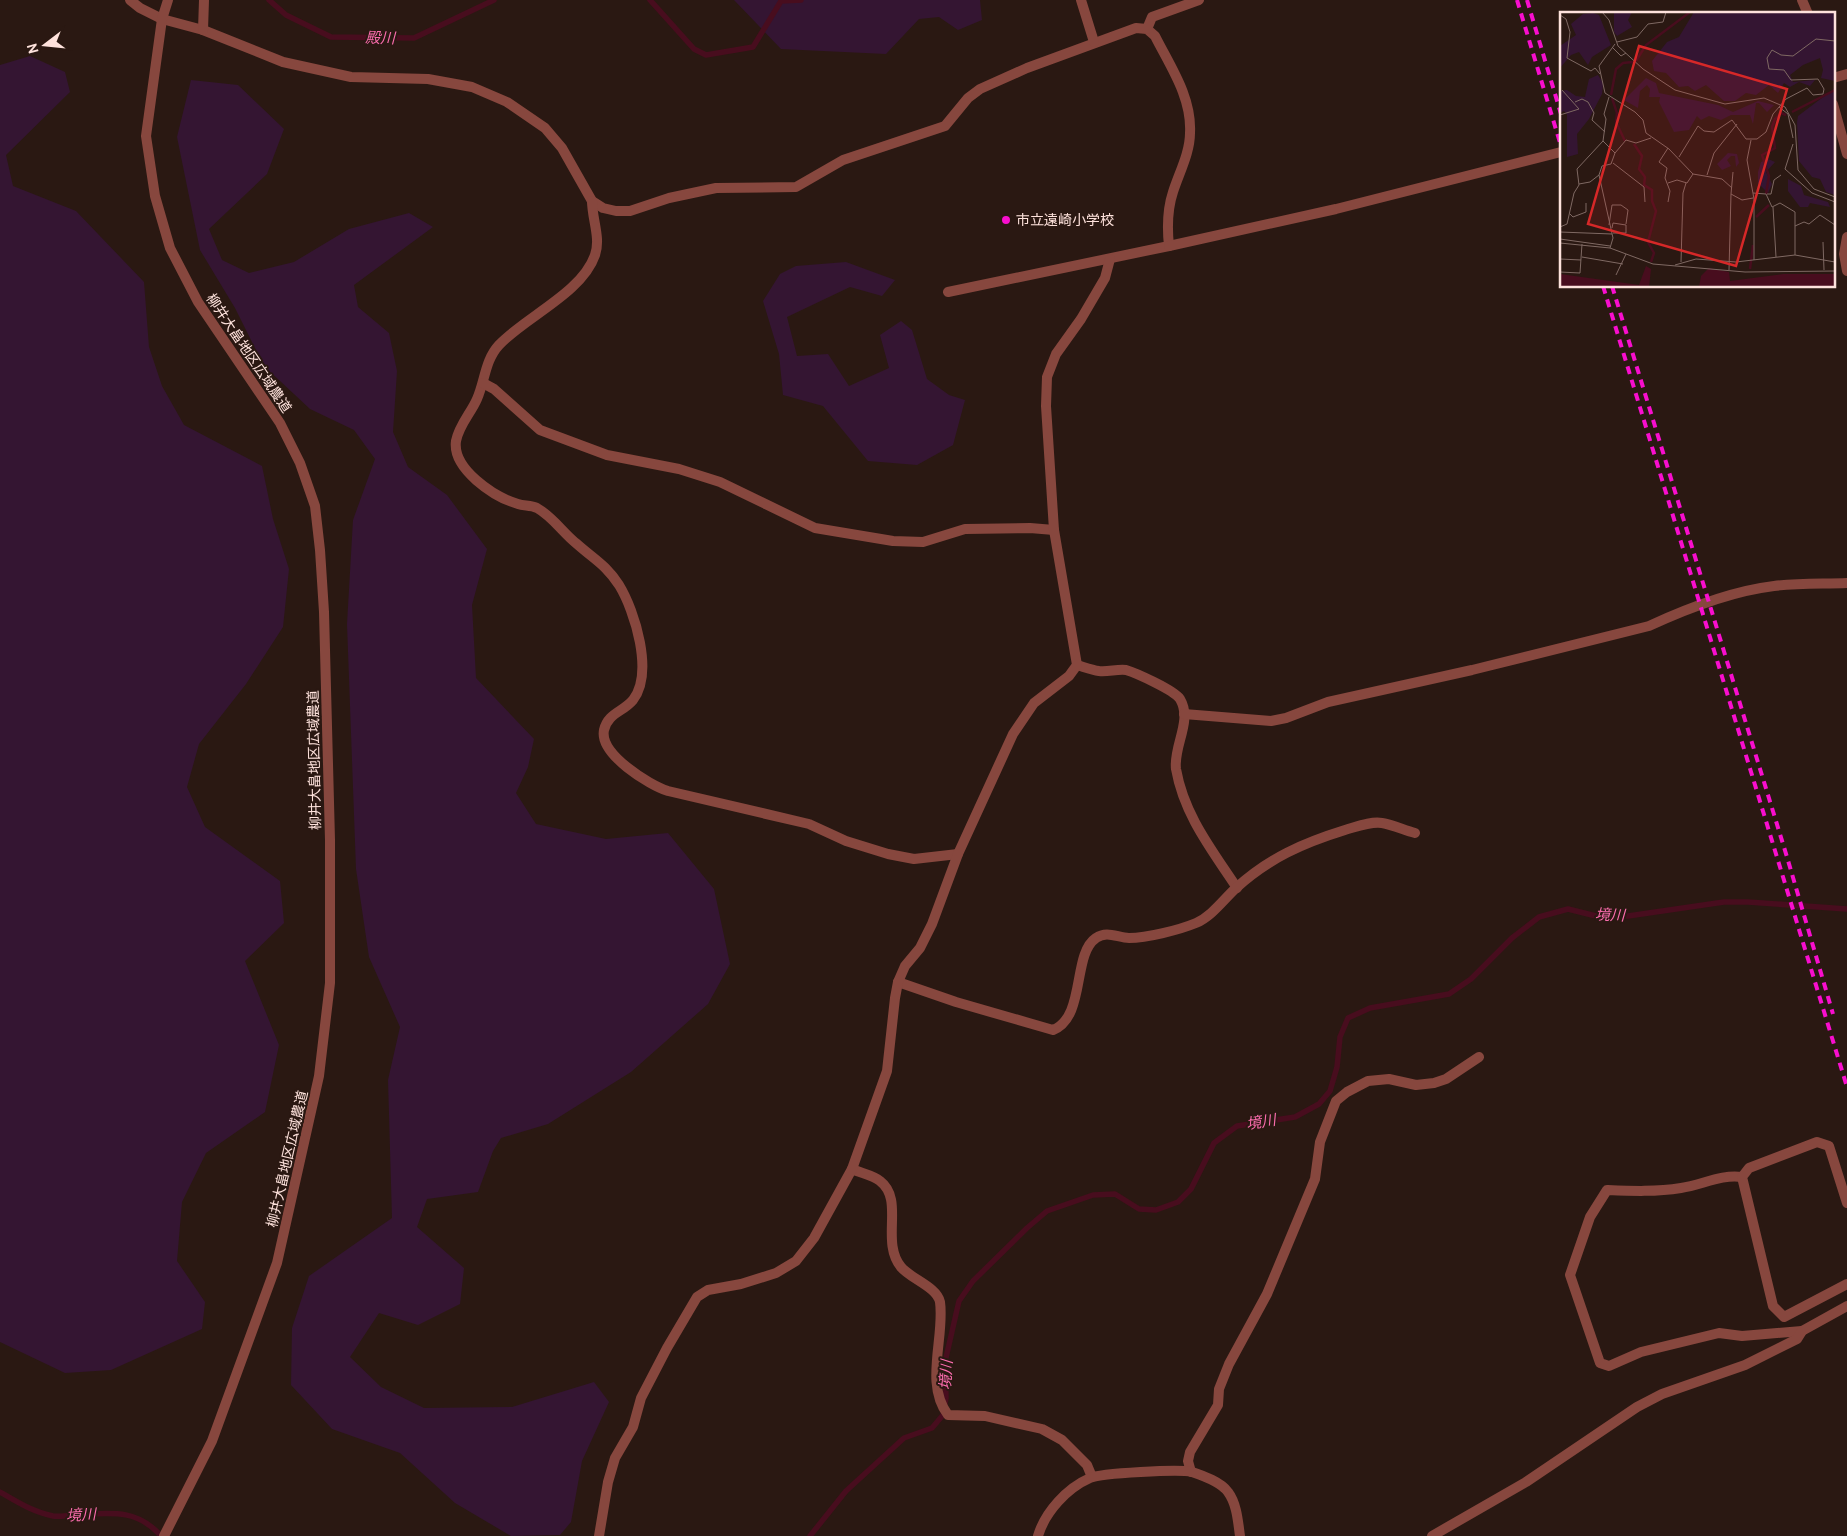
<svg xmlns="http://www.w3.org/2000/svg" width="1847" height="1536" viewBox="0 0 1847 1536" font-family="Overpass,'Noto Sans JP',sans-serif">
  <rect width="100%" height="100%" fill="#2a1812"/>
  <!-- green -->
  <g fill="#341532">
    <polygon points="734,0 980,0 982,20 958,30 939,17 919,19 886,54 781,49"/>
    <polygon points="30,56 65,72 70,92 6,155 13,186 76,211 144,282 149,347 162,386 184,425 262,466 273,519 289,569 283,627 246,684 199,744 187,787 205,827 280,881 284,923 245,961 279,1045 265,1112 206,1153 182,1202 177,1261 205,1302 202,1329 111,1370 65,1373 0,1342 0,65"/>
    <polygon points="191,80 238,85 284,129 267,174 209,229 222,260 249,273 294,262 349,229 409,213 433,227 354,285 358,307 389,333 397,371 393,432 408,467 447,495 487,549 472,605 476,678 534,739 528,767 516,793 536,824 606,839 668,833 714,889 730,964 708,1004 631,1072 548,1124 501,1138 493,1151 478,1192 427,1199 417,1227 464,1268 460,1304 418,1325 379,1313 350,1357 381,1387 424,1408 512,1407 594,1382 609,1402 582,1461 571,1522 560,1535 511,1536 455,1503 400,1453 332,1429 291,1385 292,1328 309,1276 392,1218 388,1080 400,1027 369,957 356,869 347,624 353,520 375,459 354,430 310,409 264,366 235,308 200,250 177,137"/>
    <polygon points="846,262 895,280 882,296 850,287 787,317 797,356 828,354 849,386 889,368 880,335 901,321 912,330 927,379 949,395 965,400 953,445 917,465 868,461 823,406 783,395 779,354 763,301 780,274 796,266"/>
  </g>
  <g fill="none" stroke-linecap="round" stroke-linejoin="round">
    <!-- stream -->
    <g stroke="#480d1e" stroke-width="5.5">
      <polyline points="269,0 286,15 331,37 414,38 494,0"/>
      <polyline points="650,0 694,49 706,55 753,47 781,1 801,0"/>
      <path d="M 0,1492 C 17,1502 33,1512 53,1516 C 60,1517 68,1515 76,1515 C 109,1513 137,1508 161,1536"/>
      <polyline points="810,1536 846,1491 904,1438 932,1428 943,1415 946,1398 945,1362 959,1301 973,1281 1027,1228 1047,1211 1093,1195 1115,1194 1139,1209 1156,1210 1178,1202 1191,1189 1214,1143 1237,1126 1295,1117 1319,1104 1330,1091 1337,1067 1340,1037 1348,1018 1370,1008 1449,994 1471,979 1512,938 1539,917 1568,909 1596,916 1628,916 1724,902 1748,902 1847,909"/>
    </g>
    <!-- minor -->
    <g stroke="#87473e" stroke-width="10">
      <path d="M 130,0 L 140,8 L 162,19 L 203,30 L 283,62 L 351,77 L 428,79 L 472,87 L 507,102 L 545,128 L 562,148 L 592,201 L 603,208 L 616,211 L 630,211 L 669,198 L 716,188 L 796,187 L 843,160 L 945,126 L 968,98 L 980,89 L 1027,68 L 1136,28 L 1147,29 L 1155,36 C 1170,66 1192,97 1190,133 C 1190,153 1179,173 1173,192 C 1167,210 1167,227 1169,246 L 948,292"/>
      <polyline points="1081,0 1094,42"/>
      <polyline points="1802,0 1808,14"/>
      <polyline points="1147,29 1152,17 1199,0"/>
      <polyline points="203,30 204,0"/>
      <polyline points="1833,78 1847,74"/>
      <polyline points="1833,104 1847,154"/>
      <path d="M 592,201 C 592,219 601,238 595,255 C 582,293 525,317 499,345 C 485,360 485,381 477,399 C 471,413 459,425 456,441 C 452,469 494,497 518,504 C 524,506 531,505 537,508 C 553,517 563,533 577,544 C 595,560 606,565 619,585 C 635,611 654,673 633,700 C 623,712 608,713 604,730 C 599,754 649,785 668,791 L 809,824 L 846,841 L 888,854 L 914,859 L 958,854"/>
      <polyline points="1847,237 1844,254 1847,271"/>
      <polyline points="1169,246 1336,209 1561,152"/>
      <polyline points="483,383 494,389 540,430 607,455 679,469 720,482 815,528 893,541 923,542 965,529 1030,528 1054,530"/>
      <path d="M 1077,665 C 1084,667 1092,670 1099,671 C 1108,672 1117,669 1126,670 C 1136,673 1174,690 1180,699 C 1193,721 1173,746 1176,769 C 1184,815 1212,850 1237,888"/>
      <path d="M 1184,714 L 1271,721 L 1286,718 L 1328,702 L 1472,670 L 1649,626 C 1688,608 1732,591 1774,586 C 1798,583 1823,584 1847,583"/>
      <path d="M 898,982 L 956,1002 L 1053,1030 C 1086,1017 1072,954 1096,938 C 1107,930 1118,938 1129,938 C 1147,938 1179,930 1196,923 C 1212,916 1223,900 1236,888 C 1269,858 1303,843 1345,830 C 1356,827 1371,821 1382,823 C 1393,825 1404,830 1415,833"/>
      <path d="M 852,1169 C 860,1173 873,1175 880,1181 C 905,1200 880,1241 901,1267 C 911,1279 937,1287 940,1302 C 945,1337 924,1384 948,1415 L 985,1416 L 1042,1429 L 1062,1440 L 1087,1465 L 1092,1477"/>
      <path d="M 1742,1177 C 1721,1174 1702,1185 1681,1188 C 1656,1192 1632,1191 1607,1190 L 1590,1217 L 1570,1275 L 1600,1363 L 1609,1366 L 1641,1352 L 1719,1333 L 1742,1336 L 1802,1331"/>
      <polyline points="1847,1203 1829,1146 1817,1142 1749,1168 1742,1177 1773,1306 1784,1317 1847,1284"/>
      <polyline points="1191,1472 1188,1461 1190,1452 1218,1405 1219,1389 1229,1364 1267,1294 1315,1179 1320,1142 1336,1101 1347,1092 1368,1081 1389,1079 1416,1085 1434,1083 1446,1079 1479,1057"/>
      <polyline points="599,1536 608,1482 615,1458 633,1427 641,1398 667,1348 697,1297 708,1290 741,1284 776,1273 796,1261 814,1238 852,1169 887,1071 895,998 898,982 905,966 920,948 932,924 958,854 1013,734 1034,703 1069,676 1077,665 1054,530 1046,406 1047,377 1056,354 1081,319 1105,278 1110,259"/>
      <path d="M 1038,1536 C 1045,1512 1067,1488 1090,1478 C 1101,1473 1180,1469 1192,1472 C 1204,1476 1221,1482 1228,1492 C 1237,1504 1238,1522 1240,1536"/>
      <polyline points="1432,1536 1526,1482 1637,1407 1662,1394 1745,1365 1797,1339 1802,1331 1847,1306"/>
    </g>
    <!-- tertiary -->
    <polyline stroke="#87473e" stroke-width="10" points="164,1536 212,1441 277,1263 319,1076 330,983 330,840 324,612 320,550 315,506 300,463 280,423 198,302 170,248 155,196 146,136 162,19 168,0"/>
    <!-- rail -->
    <g stroke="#f80ece" stroke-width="4" stroke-dasharray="8 6" stroke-linecap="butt">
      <polyline points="1517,0 1561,146"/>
      <polyline points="1527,0 1561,114"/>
      <polyline points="1603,286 1847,1087"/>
      <polyline points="1612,286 1787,857 1833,1014"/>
    </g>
  </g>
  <!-- markers -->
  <circle fill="#f80ece" stroke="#2a1812" stroke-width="2" cx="1006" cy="220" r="5"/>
  <g text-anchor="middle" stroke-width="4" stroke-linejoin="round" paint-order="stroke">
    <!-- poi labels -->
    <g font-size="14" fill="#fee2dc" stroke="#2a1812" text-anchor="start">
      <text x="1016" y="225">市立遠崎小学校</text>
    </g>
    <!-- street labels -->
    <g font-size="14" fill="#fee2dc" stroke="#2a1812">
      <text transform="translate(249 353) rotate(56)" y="5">柳井大畠地区広域農道</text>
      <text transform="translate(314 760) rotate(-91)" y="5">柳井大畠地区広域農道</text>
      <text transform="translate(287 1159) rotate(-77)" y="5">柳井大畠地区広域農道</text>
    </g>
    <!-- water labels -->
    <g font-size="15" font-style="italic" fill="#fb6dae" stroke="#2a1812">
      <text transform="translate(380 38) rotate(1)" y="5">殿川</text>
      <text transform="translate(1610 915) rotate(2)" y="5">境川</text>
      <text transform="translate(1261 1122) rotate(-9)" y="5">境川</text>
      <text transform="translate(946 1375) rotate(-86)" y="5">境川</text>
      <text transform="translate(81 1515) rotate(-3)" y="5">境川</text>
    </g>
  </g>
  <!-- overview -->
  <g transform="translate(1560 12)">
    <rect width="275" height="275" fill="#2a1812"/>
    <path d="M 54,0 L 72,0 L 68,8 L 72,15 L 57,24 L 54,20 ZM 134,0 L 275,0 L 275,69 L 261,66 L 263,58 L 260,46 L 243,53 L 230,63 L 233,70 L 255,68 L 250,74 L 239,70 L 230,75 L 224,71 L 218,81 L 209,73 L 196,83 L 186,81 L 175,89 L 164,89 L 146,73 L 135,79 L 128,74 L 119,75 L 106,61 L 94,59 L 92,49 L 107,30 L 119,25 ZM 33,1 L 39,3 L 51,33 L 32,45 L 28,53 L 19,40 L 11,43 L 0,56 L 0,34 L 16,23 L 11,12 L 23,2 ZM 38,63 L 43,71 L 42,82 L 29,107 L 17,122 L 18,142 L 7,145 L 7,102 L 4,99 L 0,101 L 0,79 L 7,78 L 16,84 L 25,85 L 29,67 ZM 86,66 L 96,71 L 99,81 L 158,93 L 173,100 L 198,89 L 214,93 L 207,100 L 199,91 L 196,91 L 193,112 L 190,103 L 171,103 L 161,108 L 149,104 L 141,108 L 137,104 L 129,118 L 114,120 L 99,90 L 100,85 L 89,85 L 90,77 L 87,73 L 80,79 L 78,96 L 64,88 ZM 275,76 L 275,183 L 266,180 L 260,167 L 252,165 L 239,149 L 237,110 L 238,104 ZM 168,141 L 177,142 L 179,151 L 176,155 L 175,144 L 171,144 L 167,148 L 171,154 L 162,158 L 157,152 ZM 208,147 L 215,150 L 206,160 L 212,172 L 208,181 L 198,171 L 198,160 L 201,150 ZM 228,167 L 241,174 L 244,183 L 268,190 L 270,195 L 250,191 L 248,195 L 240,195 L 228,179 Z" fill="#341532"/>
    <path d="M 86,254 L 91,257 L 89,275 L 0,275 L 0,262 L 79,273 ZM 149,256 L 169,260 L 170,269 L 223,262 L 275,262 L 275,275 L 139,275 L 141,264 Z" fill="#480d1e"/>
    <path fill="none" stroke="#480d1e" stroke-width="2.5" d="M 76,49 L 86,33 L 130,0M 51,83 L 56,57 L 63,51 L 73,50M 52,86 L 57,101 L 56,110 L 65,129M 232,100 L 275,78M 74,132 L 82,144 L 79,157 L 85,165 L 84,173 L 92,178 L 92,189 L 96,199 L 88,230 L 94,241 L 91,250M 206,182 L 209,164 L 202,143 L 215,136 L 212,115 L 215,107 L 221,101 L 226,103M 196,205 L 209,193M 190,257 L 193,233"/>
    <path fill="none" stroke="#7f6963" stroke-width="1" d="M 42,0 L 49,8 L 58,34 L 83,57 L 115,78 L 165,92 L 204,86 L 225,95 L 235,113 L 238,158 L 254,177 L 275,185M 0,3 L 6,7 L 10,20 L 7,46 L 31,59 L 35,56 L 40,62M 57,30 L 77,25 L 88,12 L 103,10 L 106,0M 55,32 L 39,54 L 45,81 L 75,100 L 83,108 L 86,121 L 109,137 L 133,162M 52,35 L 61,44 L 66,41M 15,90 L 22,87 L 28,90 L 34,101 L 32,108 L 45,120M 219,95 L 228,102 L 233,126M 0,103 L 19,97 L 2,78M 191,128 L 187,148 L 194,187 L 194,248M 43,129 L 55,141 L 51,152 L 42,154 L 39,163 L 53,226 L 50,236M 233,132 L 225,157 L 252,181 L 275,190M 108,136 L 99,150 L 107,156 L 105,166 L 110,179 L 108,190M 55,141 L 66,128 L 76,131 L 91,126M 119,145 L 138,114 L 144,119 L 154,120 L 172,108 L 186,127 L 197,127 L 206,120 L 213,102 L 226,87 L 247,76 L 253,83 L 263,82 L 264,77 L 258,67 L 231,68 L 224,58 L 209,57 L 207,46 L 212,38 L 221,43 L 233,44 L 256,27 L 275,29M 53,151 L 84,175 L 85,190M 173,160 L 171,182 L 182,188 L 193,186M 133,162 L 162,167 L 172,176M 147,163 L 154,141 L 177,112M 108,171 L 117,168 L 127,171 L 133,162M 19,172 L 30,170 L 39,163M 193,181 L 206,182 L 212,195 L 220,191 L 235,200 L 235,243M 207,182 L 211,182 L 214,168 L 221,163M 213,195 L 216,245M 10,202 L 13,205 L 26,200 L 26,191M 49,213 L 52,193 L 61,193 L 68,198 L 66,212M 235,214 L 244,210 L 249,212 L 260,203 L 275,213M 0,215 L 7,212 L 14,181 L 19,173 L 17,157 L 43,129 L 46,107 L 44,102 L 49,85M 52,216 L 53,211 L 66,213 L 66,221 L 53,221M 0,220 L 52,222M 0,227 L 50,234M 263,230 L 264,258M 0,231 L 50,236 L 93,252 L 185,260 L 275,259M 22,245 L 63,252M 0,247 L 21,248M 121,250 L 123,181 L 126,171M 115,253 L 136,247 L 176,250 L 235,243 L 275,250M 169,258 L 171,182M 0,260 L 20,261 L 22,232M 56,263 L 66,242"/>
    <path fill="#d62828" fill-opacity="0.15" stroke="#d62828" stroke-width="2.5" d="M 79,34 L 227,77 L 176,254 L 28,212 Z"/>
    <rect width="275" height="275" fill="none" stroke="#fee2dc" stroke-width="2.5"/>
  </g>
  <!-- north arrow -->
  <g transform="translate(45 45) rotate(254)" stroke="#2a1812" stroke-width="4" paint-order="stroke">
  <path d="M0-4L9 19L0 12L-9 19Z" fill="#fee2dc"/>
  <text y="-8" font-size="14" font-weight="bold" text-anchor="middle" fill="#fee2dc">N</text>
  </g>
</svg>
